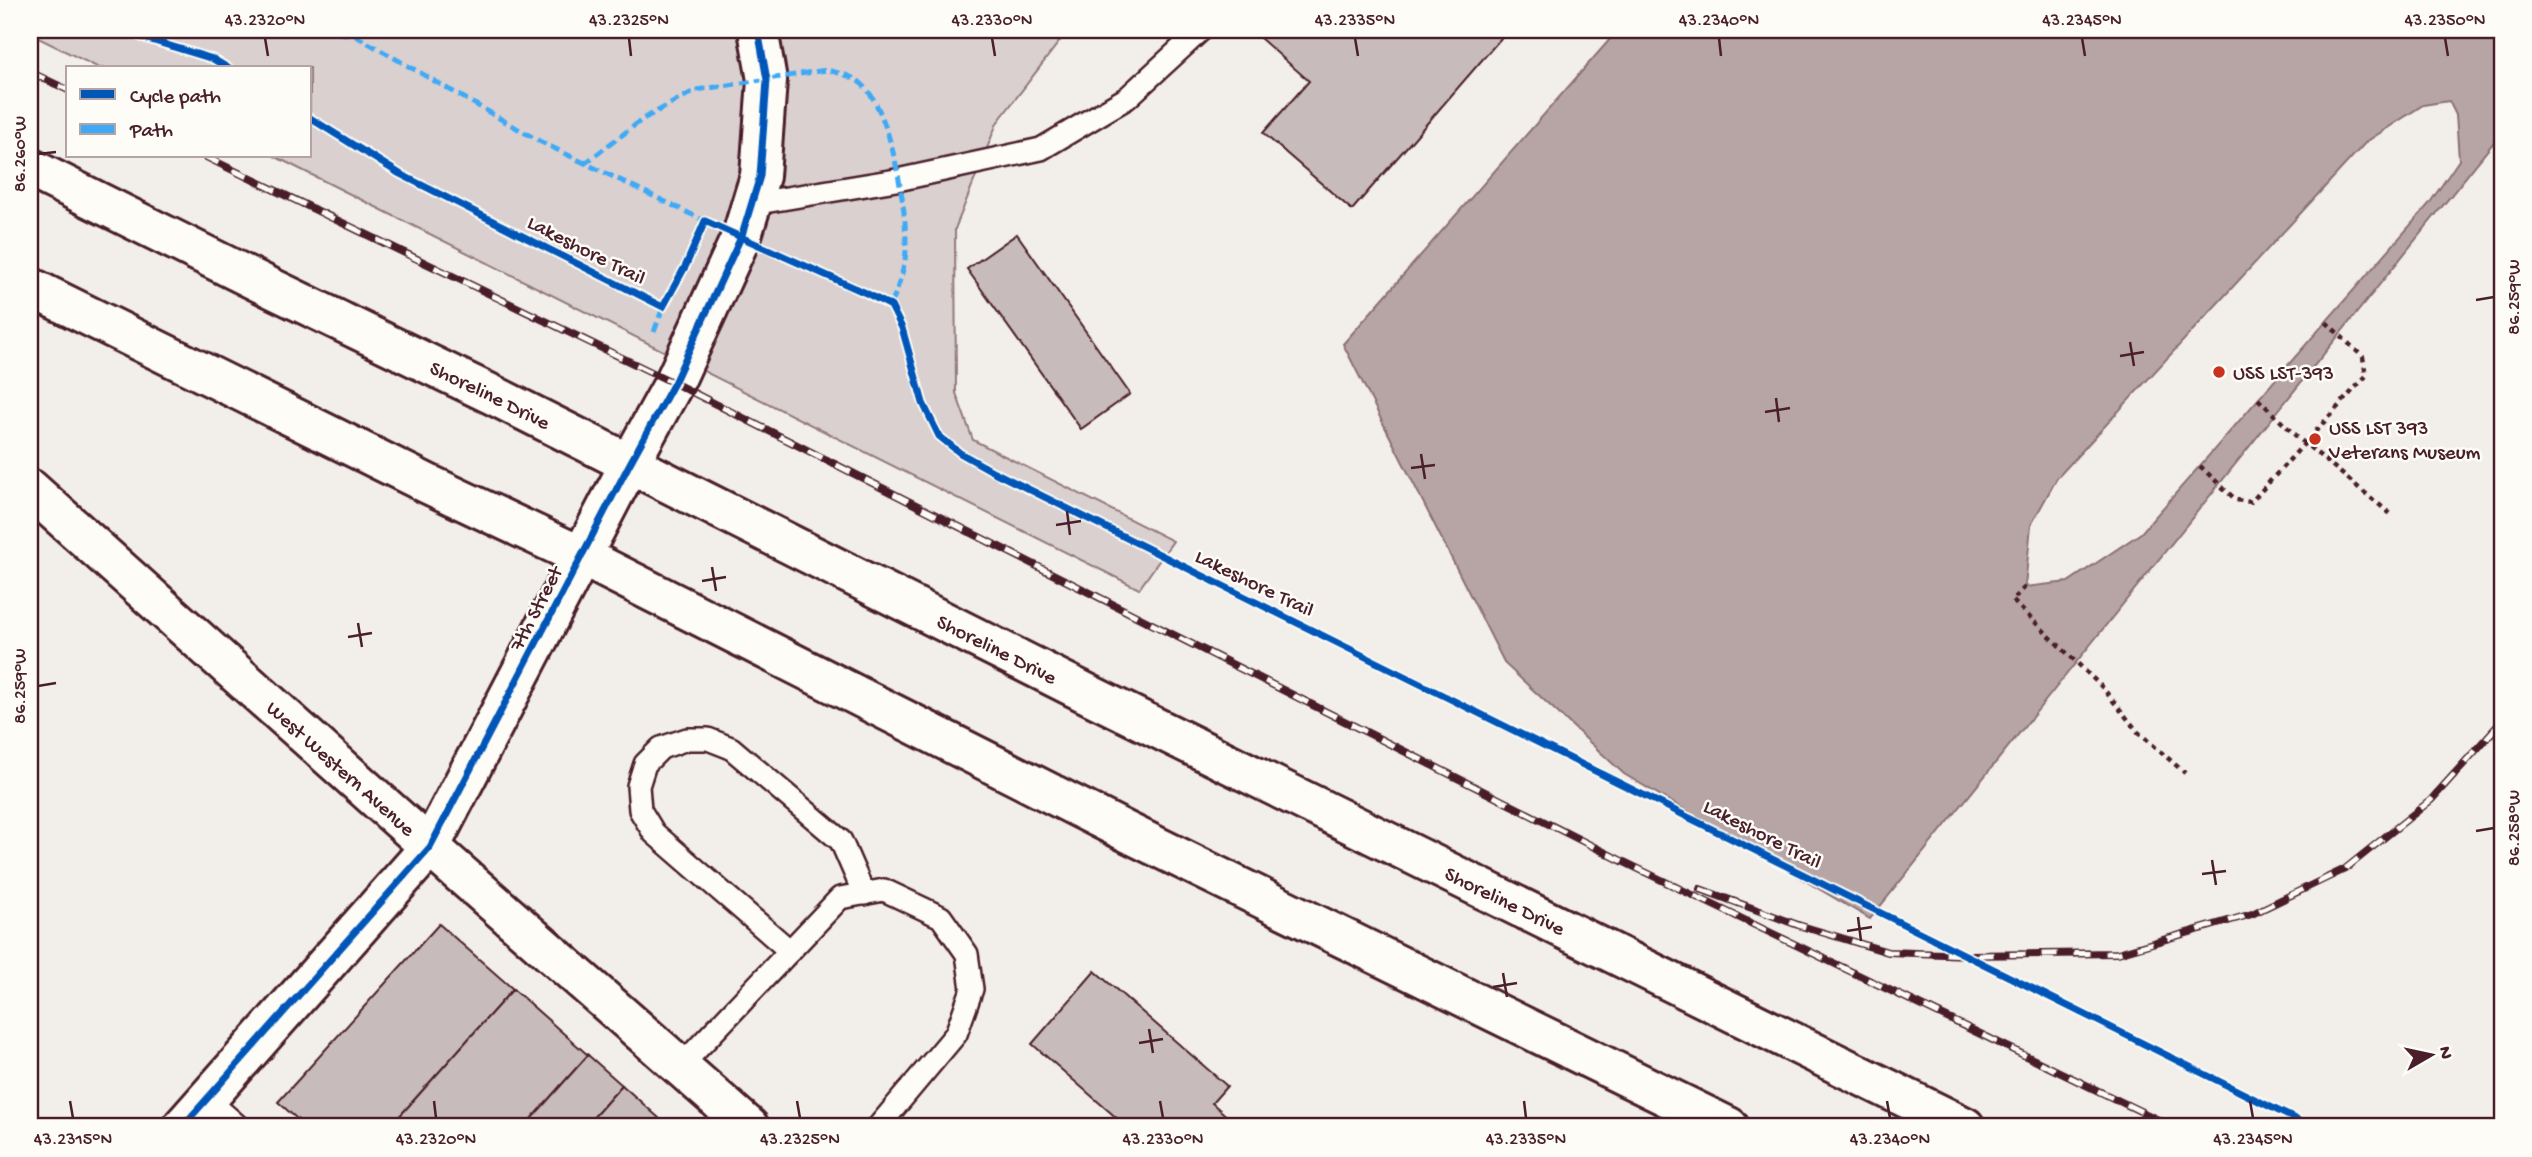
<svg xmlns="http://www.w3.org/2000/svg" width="2532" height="1157" viewBox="0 0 2532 1157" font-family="'Gochi Hand',sans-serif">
  <rect width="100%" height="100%" fill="#f2efeb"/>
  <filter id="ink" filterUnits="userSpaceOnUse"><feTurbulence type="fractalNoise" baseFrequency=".0143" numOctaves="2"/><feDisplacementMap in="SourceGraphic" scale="14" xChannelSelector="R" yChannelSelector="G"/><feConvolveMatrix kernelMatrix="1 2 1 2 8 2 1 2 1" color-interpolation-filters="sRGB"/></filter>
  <g filter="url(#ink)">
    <!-- green -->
    <polygon fill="#d9d0cf" stroke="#92787d" stroke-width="2" points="30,30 1061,30 1065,34 997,123 955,229 956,393 973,440 1173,541 1139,589 274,156 310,156 310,68 99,68 30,34"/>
    <!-- water -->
    <path fill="#b7a5a6" stroke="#8b6f75" stroke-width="2" fill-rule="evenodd" d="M 1618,30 L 2502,30 L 2502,132 L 1870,919 L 1624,774 L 1505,664 L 1343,344 ZM 2449,101 L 2456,115 L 2459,160 L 2429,204 L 2141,533 L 2068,582 L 2025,587 L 2031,525 L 2057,478 L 2366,142 L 2423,105 Z"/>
    <!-- building -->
    <g fill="#c8bbbb" stroke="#4a1f2b" stroke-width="2">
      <polygon points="1267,30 1508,30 1352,210 1263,133 1309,81 1260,38"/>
      <polygon points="1017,234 1130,394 1081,429 967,269"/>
      <polygon points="439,924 513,989 390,1127 306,1127 278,1102"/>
      <polygon points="1095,971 1227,1086 1212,1103 1230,1119 1223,1127 1127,1127 1032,1044"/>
      <polygon points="513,989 588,1055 524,1127 390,1127"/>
      <polygon points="588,1055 622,1085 585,1127 524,1127"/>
      <polygon points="622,1085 659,1118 651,1127 585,1127"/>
    </g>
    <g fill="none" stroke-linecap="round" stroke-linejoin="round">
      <!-- lane casing -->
      <g stroke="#4a1f2b" stroke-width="26">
        <g id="lane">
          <polyline points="751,204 902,179 1041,149 1127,98 1201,30"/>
          <polyline points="790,951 654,833 640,810 638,786 645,764 661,748 687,739 708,739 731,748 841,841 864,894"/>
          <polyline points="680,1067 840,898 884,890 941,917 967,954 972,989 956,1034 878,1127"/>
          <polyline points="207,1099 239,1127"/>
        </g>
      </g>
      <!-- street casing -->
      <g stroke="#4a1f2b" stroke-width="44">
        <g id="street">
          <path id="s1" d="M 30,489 L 430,847 L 749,1127"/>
          <polyline points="182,1127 430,847 629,465 674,383 742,235 760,176 767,80 758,30"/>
        </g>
      </g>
      <!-- highway casing -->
      <g stroke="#4a1f2b" stroke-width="44">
        <g id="highway">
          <path id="s2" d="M 30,168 L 259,282 L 495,396 L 1094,697 L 1965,1127"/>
          <polyline points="30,287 428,484 581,556 1129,833 1729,1127"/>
        </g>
      </g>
      <!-- path -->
      <g stroke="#4a1f2b" stroke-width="4.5" stroke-dasharray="5 5" stroke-linecap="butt">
        <polyline points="2258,399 2296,436 2393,516"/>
        <polyline points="2200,466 2236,500 2251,502 2366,376 2363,357 2326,322"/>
        <polyline points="2025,587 2012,600 2102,687 2138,732 2185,773"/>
      </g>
      <!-- lane -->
      <use href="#lane" stroke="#fdfcf7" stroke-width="21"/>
      <!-- street -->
      <use href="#street" stroke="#fdfcf7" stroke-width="38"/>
      <!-- highway -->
      <use href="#highway" stroke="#fdfcf7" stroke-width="38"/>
      <!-- rail casing -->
      <g stroke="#4a1f2b" stroke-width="8">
        <g id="rail">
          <polyline points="30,72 68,90"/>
          <polyline points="204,156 674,383 1618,859 2173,1127"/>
          <polyline points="1700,889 1798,925 1888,952 1970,955 2118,953 2252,914 2345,869 2431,800 2502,721"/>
        </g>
      </g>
      <!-- rail -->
      <use href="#rail" stroke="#fdfcf7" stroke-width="5" stroke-dasharray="16" stroke-linecap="butt"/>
      <!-- quiet -->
      <g stroke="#3fa9f5" stroke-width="5" stroke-dasharray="10 5" stroke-linecap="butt">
        <polyline points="325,30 356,36 541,142 705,221"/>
        <path d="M 584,164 L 643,119 L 696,90 L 827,70 C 839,73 853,76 862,84 C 891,111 907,209 906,248 C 906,267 897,288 891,306"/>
        <polyline points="654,332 663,307"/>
      </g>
      <!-- cycleway casing -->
      <g stroke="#fdfcf7" stroke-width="11">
        <g id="cycleway">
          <polyline points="118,30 213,59 228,68"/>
          <path d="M 310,118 L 400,174 L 663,307 L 686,265 L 705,221 L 866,293 L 891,306 L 902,328 L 923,403 L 939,436 L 960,453 L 994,472 C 1434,689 1874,906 2311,1127"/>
          <polyline points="182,1127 430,847 629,465 674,383 742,235 760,176 767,80 758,30"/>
        </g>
      </g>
      <!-- cycleway -->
      <use href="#cycleway" stroke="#0057b8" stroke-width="7"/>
    </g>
  </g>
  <!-- ticks -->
  <path fill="none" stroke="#4a1f2b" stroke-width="2.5" d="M 265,38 L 268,56M 629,38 L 631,56M 992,38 L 995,56M 1355,38 L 1358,56M 1719,38 L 1721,56M 2082,38 L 2085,56M 2445,38 L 2448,56M 38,154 L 56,152M 2476,300 L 2494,297M 2130,342 L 2134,366M 2120,356 L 2144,352M 1776,398 L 1779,422M 1765,412 L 1790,408M 1421,454 L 1425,479M 1411,468 L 1435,465M 1067,511 L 1070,535M 1056,525 L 1081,521M 712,567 L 716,591M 702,581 L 726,577M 358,623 L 362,647M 348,637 L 372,633M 38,686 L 56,683M 2476,831 L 2494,828M 2212,860 L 2216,885M 2202,874 L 2226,871M 1858,917 L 1861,941M 1847,931 L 1872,927M 1503,973 L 1507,997M 1493,987 L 1517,983M 1149,1029 L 1153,1053M 1139,1043 L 1163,1039M 70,1101 L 73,1118M 434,1101 L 436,1118M 797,1101 L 800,1118M 1160,1101 L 1163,1118M 1524,1101 L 1526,1118M 1887,1101 L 1890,1118M 2250,1101 L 2253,1118"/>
  <!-- markers -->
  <g fill="#c8321e" stroke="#fdfcf7" stroke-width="2.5">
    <circle cx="2219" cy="372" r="7"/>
    <circle cx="2315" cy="439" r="7"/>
  </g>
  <g text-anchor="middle" stroke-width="5" stroke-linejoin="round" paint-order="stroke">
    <!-- street labels -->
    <g font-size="21" fill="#4a1f2b" stroke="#fdfcf7">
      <text transform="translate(587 249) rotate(27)" y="7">Lakeshore Trail</text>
      <text dy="7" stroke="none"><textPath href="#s2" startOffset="513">Shoreline Drive</textPath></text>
      <text transform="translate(1255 582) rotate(26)" y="7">Lakeshore Trail</text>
      <text transform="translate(535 608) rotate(-63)" y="7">7th Street</text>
      <text dy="7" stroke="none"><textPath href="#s2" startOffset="1080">Shoreline Drive</textPath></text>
      <text dy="7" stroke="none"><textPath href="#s1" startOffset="418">West Western Avenue</textPath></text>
      <text transform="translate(1763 833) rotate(27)" y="7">Lakeshore Trail</text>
      <text dy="7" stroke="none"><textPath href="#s2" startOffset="1647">Shoreline Drive</textPath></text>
    </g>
    <!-- poi labels -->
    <g font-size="21" fill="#4a1f2b" stroke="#fdfcf7" text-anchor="start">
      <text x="2233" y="379">USS LST-393</text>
      <text x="2329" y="434">USS LST 393<tspan x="2329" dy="24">Veterans Museum</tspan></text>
    </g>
  </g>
  <!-- margin -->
  <rect width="2532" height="1157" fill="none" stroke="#fdfcf7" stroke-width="77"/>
  <!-- legend -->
  <rect x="66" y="66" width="245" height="91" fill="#fdfcf7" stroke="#b5a4a5" stroke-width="2"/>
  <rect x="80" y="89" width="35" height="10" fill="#0057b8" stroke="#b5a4a5" stroke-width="2"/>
  <text x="130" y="102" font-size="21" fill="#4a1f2b">Cycle path</text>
  <rect x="80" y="124" width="35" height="10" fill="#3fa9f5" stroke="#b5a4a5" stroke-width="2"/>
  <text x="130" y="136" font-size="21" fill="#4a1f2b">Path</text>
  <!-- north arrow -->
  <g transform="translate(2431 1055) rotate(81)" stroke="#fdfcf7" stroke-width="5" paint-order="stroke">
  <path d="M0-5L12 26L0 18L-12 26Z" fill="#4a1f2b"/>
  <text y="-10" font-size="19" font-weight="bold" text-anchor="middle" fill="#4a1f2b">N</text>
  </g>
  <rect x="38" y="38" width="2456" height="1080" fill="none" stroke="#4a1f2b" stroke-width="2.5"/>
  <g font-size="18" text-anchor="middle" fill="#4a1f2b">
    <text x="265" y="25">43.2320°N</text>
    <text x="629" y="25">43.2325°N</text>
    <text x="992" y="25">43.2330°N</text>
    <text x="1355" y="25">43.2335°N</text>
    <text x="1719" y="25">43.2340°N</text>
    <text x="2082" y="25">43.2345°N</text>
    <text x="2445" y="25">43.2350°N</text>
    <text transform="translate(19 154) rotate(-90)" y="6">86.260°W</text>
    <text transform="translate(2513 297) rotate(-90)" y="6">86.259°W</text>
    <text transform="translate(19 686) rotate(-90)" y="6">86.259°W</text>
    <text transform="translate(2513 828) rotate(-90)" y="6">86.258°W</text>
    <text x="73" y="1144">43.2315°N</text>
    <text x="436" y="1144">43.2320°N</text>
    <text x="800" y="1144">43.2325°N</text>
    <text x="1163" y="1144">43.2330°N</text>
    <text x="1526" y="1144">43.2335°N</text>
    <text x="1890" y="1144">43.2340°N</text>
    <text x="2253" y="1144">43.2345°N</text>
  </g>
</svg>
